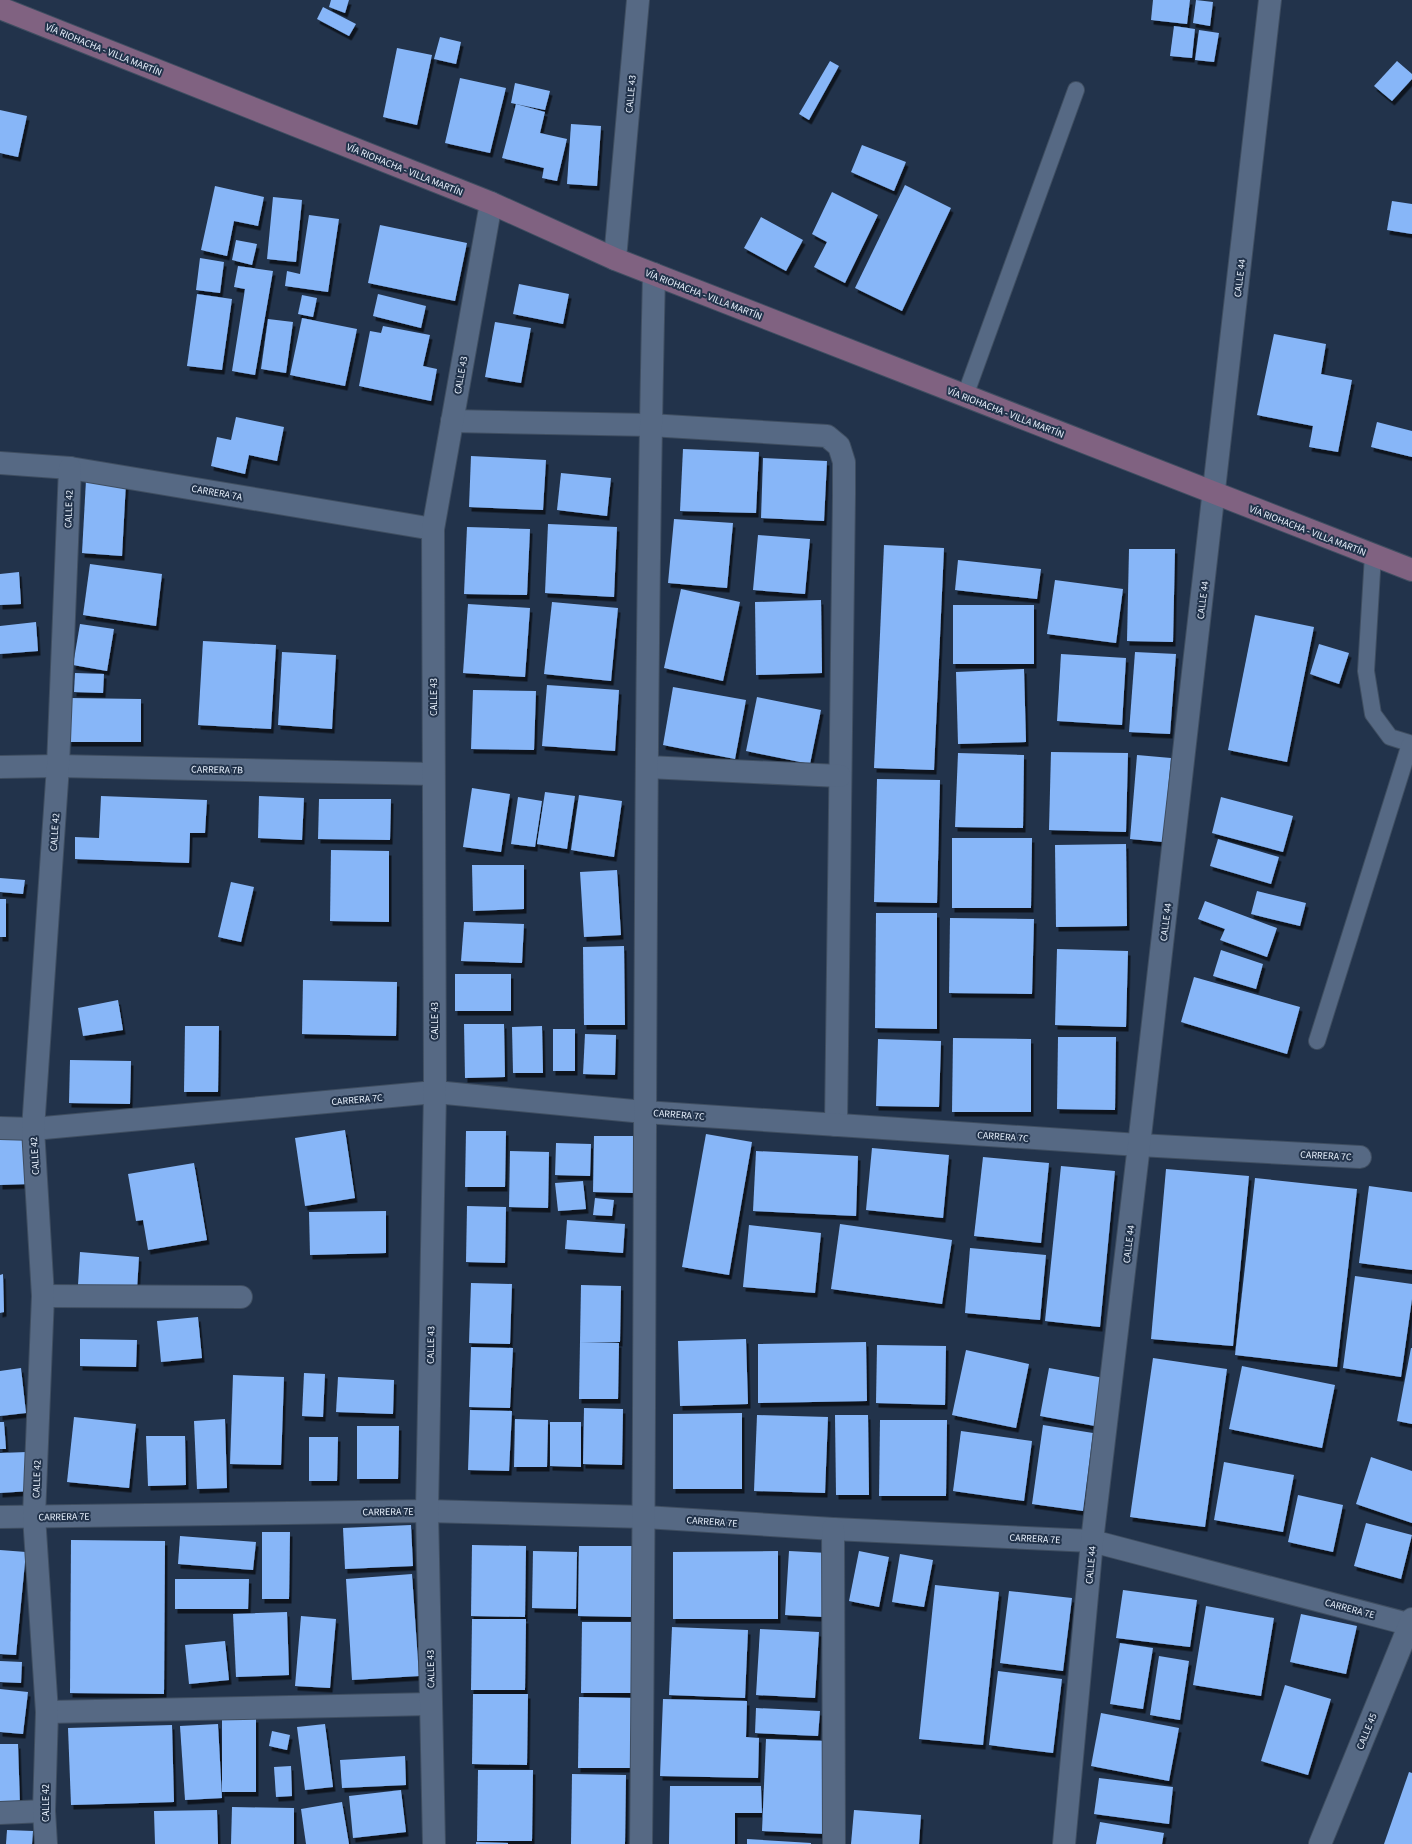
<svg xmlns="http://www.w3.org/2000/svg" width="1412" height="1844" viewBox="0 0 1412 1844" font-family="'Source Sans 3',sans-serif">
  <defs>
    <filter id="shadow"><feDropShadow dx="2.5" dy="4.5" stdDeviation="0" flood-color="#0009"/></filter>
  </defs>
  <rect width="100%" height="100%" fill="#22334b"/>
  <!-- building -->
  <g fill="#87b6f8" filter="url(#shadow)">
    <polygon points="331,0 349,0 345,13 329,7"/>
    <polygon points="1153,0 1190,0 1187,24 1151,20"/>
    <polygon points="1196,0 1213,2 1210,26 1193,23"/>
    <polygon points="323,7 356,24 349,36 317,19"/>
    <polygon points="1174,26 1195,29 1192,58 1170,56"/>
    <polygon points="1199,30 1219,33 1214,62 1195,60"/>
    <polygon points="440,37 461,42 456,64 434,59"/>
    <polygon points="397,48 432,55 417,125 383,117"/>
    <polygon points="830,61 839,66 809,120 799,114"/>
    <polygon points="1397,61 1412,74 1412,79 1392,101 1374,86"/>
    <polygon points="460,78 506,88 490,153 445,143"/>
    <polygon points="515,83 550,91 545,110 511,103"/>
    <polygon points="516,104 545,112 540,133 567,139 557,181 542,178 544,168 502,158"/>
    <polygon points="0,110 27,116 18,157 0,153"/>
    <polygon points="571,124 601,126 597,186 567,184"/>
    <polygon points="862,145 906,162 894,191 851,172"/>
    <polygon points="905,185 951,208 902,311 855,288"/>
    <polygon points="215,186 264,197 258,226 234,221 227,256 201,250"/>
    <polygon points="832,192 878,215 845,283 814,267 827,242 812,234"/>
    <polygon points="273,197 302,200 296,262 267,259"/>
    <polygon points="1392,201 1412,204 1412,234 1387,230"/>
    <polygon points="309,215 339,219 328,292 285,286 287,271 300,274"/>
    <polygon points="761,217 803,240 786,271 744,248"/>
    <polygon points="380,225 467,243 455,301 368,283"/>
    <polygon points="236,240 257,244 252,265 232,260"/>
    <polygon points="200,258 224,262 220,293 196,290"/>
    <polygon points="238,266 273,271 255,375 232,371 245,289 234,287"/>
    <polygon points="519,284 569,294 563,324 513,314"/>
    <polygon points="197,294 232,299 222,370 187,366"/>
    <polygon points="378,294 426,306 421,328 373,316"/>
    <polygon points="302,295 317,298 313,317 298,314"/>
    <polygon points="302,318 357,329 345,386 290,375"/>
    <polygon points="268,319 293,322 286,373 261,369"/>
    <polygon points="495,322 531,328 521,383 485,377"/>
    <polygon points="383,326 430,335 423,366 437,369 431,401 359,386 370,331 381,333"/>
    <polygon points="1274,334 1326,344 1321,374 1352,380 1338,452 1309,447 1313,426 1257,415"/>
    <polygon points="236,417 284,427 277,461 249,455 245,474 211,466 217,437 231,440"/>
    <polygon points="1377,422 1412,431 1412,457 1371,447"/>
    <polygon points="683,449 759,452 756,513 680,511"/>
    <polygon points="471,456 546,460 543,510 469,507"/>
    <polygon points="763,458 827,461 824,521 761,518"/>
    <polygon points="561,473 611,478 607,516 557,510"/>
    <polygon points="86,480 126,482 122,556 82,553"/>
    <polygon points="674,519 733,523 727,588 668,583"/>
    <polygon points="548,524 617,527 614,597 545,593"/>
    <polygon points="467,527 530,529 527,595 464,594"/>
    <polygon points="758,535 810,539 805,594 753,590"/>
    <polygon points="884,545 944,548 934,770 874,768"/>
    <polygon points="1129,549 1175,549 1173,642 1127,641"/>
    <polygon points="958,560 1041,569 1037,599 955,590"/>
    <polygon points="90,564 162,574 156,626 83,615"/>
    <polygon points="19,572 21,604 0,605 0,574"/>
    <polygon points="1055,580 1123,589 1116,643 1047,634"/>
    <polygon points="681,589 740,602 723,681 664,668"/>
    <polygon points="821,600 822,673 756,675 755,602"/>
    <polygon points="552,602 618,608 611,681 544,674"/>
    <polygon points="468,604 530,608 525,677 463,673"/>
    <rect x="953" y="605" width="81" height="59"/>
    <polygon points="1255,615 1314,627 1287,762 1228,750"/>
    <polygon points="36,622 38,651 0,654 0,626"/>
    <polygon points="80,624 114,629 107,671 73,665"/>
    <polygon points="203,641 276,645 271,729 198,725"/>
    <polygon points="1319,644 1349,653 1339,684 1310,674"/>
    <polygon points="282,652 336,655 332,729 278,725"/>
    <polygon points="1135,652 1176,654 1170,734 1129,732"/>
    <polygon points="1061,654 1126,658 1122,725 1057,721"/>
    <polygon points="1024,669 1026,742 958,744 956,672"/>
    <polygon points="75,673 104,674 103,693 74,692"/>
    <polygon points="547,685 619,690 615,751 542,746"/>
    <polygon points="673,687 746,700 735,759 663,745"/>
    <polygon points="473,690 536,691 534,750 471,749"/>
    <polygon points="757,697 821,710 810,764 746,751"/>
    <polygon points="70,698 141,699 141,742 69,742"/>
    <polygon points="1051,752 1128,753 1126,832 1049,830"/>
    <polygon points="958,753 1024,755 1023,828 955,827"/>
    <polygon points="1137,755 1171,758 1163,842 1130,839"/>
    <polygon points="877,779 940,780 937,903 874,902"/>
    <polygon points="472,788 510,794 501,852 463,847"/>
    <polygon points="545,792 575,796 567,849 537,844"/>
    <polygon points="579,795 622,801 614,857 571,850"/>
    <polygon points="101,796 207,800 205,833 190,833 189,863 75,859 75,837 99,838"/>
    <polygon points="259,796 304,798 302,840 258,838"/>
    <polygon points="518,797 542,801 535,847 511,844"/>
    <polygon points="1221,797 1293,816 1283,852 1212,833"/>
    <polygon points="319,799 391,799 390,840 318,839"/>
    <polygon points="952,838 1032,838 1031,908 952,908"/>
    <polygon points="1218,839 1279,857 1271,884 1210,866"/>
    <polygon points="1126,844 1127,926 1056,927 1055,845"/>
    <polygon points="331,850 389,851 389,922 330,921"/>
    <polygon points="472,865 524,865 524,909 473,911"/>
    <polygon points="617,870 621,935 584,937 580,872"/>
    <polygon points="0,878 25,880 23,894 0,892"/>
    <polygon points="231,882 254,887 241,942 218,937"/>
    <polygon points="1257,891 1306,903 1300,926 1251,914"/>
    <rect x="0" y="899" width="6" height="38"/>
    <polygon points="1205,901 1277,928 1267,957 1220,940 1225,929 1198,919"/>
    <polygon points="876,913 937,913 937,1029 875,1028"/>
    <polygon points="950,918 1034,919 1032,994 949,993"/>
    <polygon points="464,922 524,924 522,963 461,961"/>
    <polygon points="624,946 625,1025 584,1025 583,947"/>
    <polygon points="1057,949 1128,951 1126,1027 1055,1025"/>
    <polygon points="1221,950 1263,964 1256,989 1213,976"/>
    <rect x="455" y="974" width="56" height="37"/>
    <polygon points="1194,977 1300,1007 1287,1054 1181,1022"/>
    <polygon points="303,980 397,982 396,1036 302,1034"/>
    <polygon points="118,1000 123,1030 83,1036 78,1008"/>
    <polygon points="464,1024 504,1024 505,1077 465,1078"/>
    <polygon points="185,1026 219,1026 218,1092 184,1092"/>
    <polygon points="542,1026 543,1073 513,1073 512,1027"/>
    <rect x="553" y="1029" width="22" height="42"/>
    <polygon points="585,1034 616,1035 615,1075 583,1074"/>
    <polygon points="1058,1037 1116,1037 1115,1110 1057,1109"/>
    <polygon points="953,1038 1031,1039 1031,1112 952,1112"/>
    <polygon points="878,1039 941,1041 939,1107 876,1106"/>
    <polygon points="70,1060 131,1061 130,1104 69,1103"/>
    <polygon points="345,1130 355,1198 305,1206 295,1138"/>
    <polygon points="466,1131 506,1131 505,1187 465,1187"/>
    <polygon points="706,1134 752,1142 729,1275 682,1267"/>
    <polygon points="594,1136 634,1136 633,1193 593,1192"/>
    <polygon points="28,1139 29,1184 0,1185 0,1140"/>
    <polygon points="556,1143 591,1144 590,1176 555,1175"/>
    <polygon points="872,1148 949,1155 943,1218 866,1210"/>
    <polygon points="510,1151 549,1152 548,1208 509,1207"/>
    <polygon points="756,1151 858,1156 856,1216 753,1211"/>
    <polygon points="983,1157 1049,1163 1041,1243 974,1236"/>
    <polygon points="194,1163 207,1240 148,1250 143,1220 136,1221 128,1174"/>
    <polygon points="1061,1166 1115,1171 1100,1327 1045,1321"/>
    <polygon points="1166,1169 1249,1176 1233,1346 1151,1339"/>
    <polygon points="1255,1178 1357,1189 1337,1367 1235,1355"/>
    <polygon points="583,1181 586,1209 558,1211 555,1183"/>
    <polygon points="1369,1186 1412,1192 1412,1270 1359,1263"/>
    <polygon points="595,1198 614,1200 612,1216 593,1215"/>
    <polygon points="467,1206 506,1207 505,1263 466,1262"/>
    <polygon points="386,1211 386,1253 310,1255 309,1212"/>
    <polygon points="567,1220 625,1224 623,1253 565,1249"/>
    <polygon points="840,1224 952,1240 942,1304 831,1289"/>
    <polygon points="749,1225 821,1233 815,1293 743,1287"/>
    <polygon points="970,1248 1046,1255 1040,1320 965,1313"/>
    <polygon points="80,1252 139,1257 137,1289 78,1285"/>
    <polygon points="3,1274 4,1312 0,1313 0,1275"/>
    <polygon points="1355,1276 1412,1284 1412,1299 1401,1377 1343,1368"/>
    <polygon points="471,1283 512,1284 510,1344 469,1343"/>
    <polygon points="581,1285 621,1286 620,1342 580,1342"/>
    <polygon points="198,1317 202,1358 161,1362 157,1321"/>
    <polygon points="80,1339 137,1340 136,1367 80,1366"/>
    <polygon points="746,1339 748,1404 680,1406 678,1341"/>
    <polygon points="580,1342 619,1343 618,1399 579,1399"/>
    <polygon points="866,1342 867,1401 758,1403 758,1344"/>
    <polygon points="877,1345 946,1346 945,1405 876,1403"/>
    <polygon points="471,1347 513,1348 510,1408 469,1407"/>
    <polygon points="1411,1348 1412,1348 1412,1424 1397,1421"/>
    <polygon points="966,1350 1029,1364 1016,1428 952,1415"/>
    <polygon points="1153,1358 1227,1369 1205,1527 1130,1517"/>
    <polygon points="1242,1366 1335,1385 1322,1448 1229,1429"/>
    <polygon points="21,1368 26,1413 0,1416 0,1371"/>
    <polygon points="1049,1368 1104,1378 1095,1426 1040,1416"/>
    <polygon points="304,1373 325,1374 323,1417 302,1416"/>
    <polygon points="233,1375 284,1377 281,1465 230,1464"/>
    <polygon points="338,1377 394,1380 393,1414 336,1412"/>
    <polygon points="584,1408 623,1409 622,1465 583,1464"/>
    <polygon points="470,1410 512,1411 509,1471 468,1470"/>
    <polygon points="742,1413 742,1489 673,1489 673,1414"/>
    <polygon points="757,1415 828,1417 825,1493 754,1491"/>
    <polygon points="835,1415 868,1415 869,1495 836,1495"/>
    <polygon points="74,1417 136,1424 129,1488 67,1482"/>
    <polygon points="225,1419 227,1488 197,1489 194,1421"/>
    <polygon points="515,1419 548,1420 547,1467 514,1467"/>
    <polygon points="880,1420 947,1420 946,1496 879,1496"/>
    <polygon points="0,1422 4,1422 6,1449 0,1449"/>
    <polygon points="550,1422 581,1422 581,1467 550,1466"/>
    <polygon points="1043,1425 1093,1433 1083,1511 1032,1504"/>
    <polygon points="357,1426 399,1426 398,1479 357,1479"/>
    <polygon points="961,1431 1032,1441 1024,1501 953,1491"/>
    <polygon points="146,1436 185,1436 186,1485 148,1486"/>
    <polygon points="309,1437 338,1437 337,1481 309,1481"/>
    <polygon points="27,1452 30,1491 0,1493 0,1453"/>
    <polygon points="1371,1457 1412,1471 1412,1523 1356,1504"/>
    <polygon points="1224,1462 1294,1475 1283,1532 1214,1520"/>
    <polygon points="1298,1495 1343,1505 1333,1552 1288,1542"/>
    <polygon points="1366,1523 1412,1535 1401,1579 1354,1566"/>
    <polygon points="411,1525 413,1566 345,1569 343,1528"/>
    <polygon points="262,1532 290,1532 289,1599 262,1599"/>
    <polygon points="180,1536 256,1542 253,1570 178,1564"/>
    <polygon points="71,1540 165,1541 164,1694 70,1693"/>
    <polygon points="472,1545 526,1546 525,1617 471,1616"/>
    <polygon points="579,1546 634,1546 633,1617 578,1616"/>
    <polygon points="0,1550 26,1552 16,1655 0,1654"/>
    <polygon points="533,1551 577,1552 576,1609 532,1608"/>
    <polygon points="778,1551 778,1619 673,1619 673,1552"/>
    <polygon points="789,1551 828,1553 824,1617 785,1615"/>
    <polygon points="859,1551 889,1557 879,1607 849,1601"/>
    <polygon points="900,1554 933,1560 924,1607 892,1602"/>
    <polygon points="412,1574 419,1676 352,1680 346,1579"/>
    <polygon points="175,1579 249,1579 248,1609 175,1609"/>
    <polygon points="935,1585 999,1592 983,1745 919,1739"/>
    <polygon points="1123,1590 1197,1600 1190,1647 1116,1638"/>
    <polygon points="1009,1591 1072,1598 1063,1671 1000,1663"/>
    <polygon points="1206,1606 1274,1618 1261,1696 1193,1685"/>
    <polygon points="287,1612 289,1675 236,1677 233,1614"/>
    <polygon points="1301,1614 1357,1626 1346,1674 1290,1662"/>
    <polygon points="301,1616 336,1619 330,1688 295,1686"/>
    <polygon points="472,1619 526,1619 525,1690 471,1690"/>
    <polygon points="582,1622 636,1622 635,1693 581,1693"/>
    <polygon points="672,1627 748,1630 745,1698 669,1695"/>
    <polygon points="760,1629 819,1632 815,1698 756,1695"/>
    <polygon points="225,1641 229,1680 189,1684 185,1645"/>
    <polygon points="1120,1643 1153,1648 1143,1709 1110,1704"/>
    <polygon points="1159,1656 1189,1661 1180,1720 1150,1715"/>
    <polygon points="0,1661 22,1662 21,1683 0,1682"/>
    <polygon points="998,1671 1062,1679 1053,1753 989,1745"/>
    <polygon points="1285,1685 1331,1699 1308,1775 1261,1761"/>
    <polygon points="0,1689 28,1692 23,1734 0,1732"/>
    <polygon points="473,1694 528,1694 527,1765 472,1764"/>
    <polygon points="579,1697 633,1698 632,1768 578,1768"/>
    <polygon points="663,1699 747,1701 746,1737 759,1738 758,1778 660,1776"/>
    <polygon points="756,1708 820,1711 818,1736 755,1733"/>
    <polygon points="1101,1713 1179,1728 1169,1781 1091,1766"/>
    <rect x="222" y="1718" width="34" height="74"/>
    <polygon points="218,1724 222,1798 185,1800 180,1726"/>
    <polygon points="325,1724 333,1787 305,1790 297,1727"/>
    <polygon points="172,1725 174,1802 71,1805 68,1728"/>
    <polygon points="272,1731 290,1735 287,1750 269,1746"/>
    <polygon points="766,1739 830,1741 826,1834 762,1831"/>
    <polygon points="0,1744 18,1744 20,1805 0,1806"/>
    <polygon points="405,1756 406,1785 342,1788 340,1760"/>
    <polygon points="291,1766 292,1796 276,1797 274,1767"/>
    <polygon points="478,1770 533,1770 532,1841 477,1841"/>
    <polygon points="1409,1772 1412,1773 1412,1844 1384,1844"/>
    <polygon points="572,1774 626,1775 625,1844 571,1844"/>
    <polygon points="1099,1778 1173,1787 1169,1824 1094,1814"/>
    <polygon points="670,1786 761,1786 762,1813 735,1813 735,1844 669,1844"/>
    <polygon points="401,1790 406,1832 353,1838 349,1796"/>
    <polygon points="342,1802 349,1844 306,1844 301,1809"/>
    <polygon points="232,1807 294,1808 294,1844 231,1844"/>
    <polygon points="217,1810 218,1844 155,1844 154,1811"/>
    <polygon points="854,1810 921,1815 919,1844 851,1844"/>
    <polygon points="1100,1822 1164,1833 1162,1844 1096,1844"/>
    <polygon points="7,1830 33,1831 32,1844 6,1844"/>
    <polygon points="747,1839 811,1843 811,1844 747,1844"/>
    <polygon points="476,1842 508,1843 508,1844 476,1844"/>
  </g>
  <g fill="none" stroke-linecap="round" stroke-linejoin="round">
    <!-- service casing -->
    <g stroke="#3f4e61" stroke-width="18">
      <g id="service">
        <polyline points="965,396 1076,90"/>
        <polyline points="1373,555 1366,671 1373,714 1390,737 1412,744"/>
        <polyline points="1317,1041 1410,744"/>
      </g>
    </g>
    <!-- minor casing -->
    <g stroke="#3f4e61" stroke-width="24">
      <g id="minor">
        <polyline points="615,259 638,0"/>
        <polyline points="452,421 650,425 827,436 839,446 844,462 844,495 836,1125"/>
        <polyline points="0,463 70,468 433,529"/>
        <polyline points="0,767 58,766 433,774"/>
        <polyline points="647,767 840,776"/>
        <polyline points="0,1128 33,1129 435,1092 644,1112 1139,1145 1360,1157"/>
        <polyline points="43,1296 241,1297"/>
        <polyline points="0,1517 427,1511 645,1517 833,1529 1092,1541 1412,1625"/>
        <polyline points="833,1529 834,1844"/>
        <polyline points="47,1712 431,1704"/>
        <polyline points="0,1813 44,1811"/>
        <polyline points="46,1844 44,1811 47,1712 34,1516 43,1296 33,1129 58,766 70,468"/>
        <polyline points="434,1844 427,1511 435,1092 433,529 491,203"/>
        <path d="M 641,1844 C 647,1321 642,797 654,274"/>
        <polyline points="1064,1844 1092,1541 1139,1145 1270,0"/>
        <polyline points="1320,1844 1412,1619"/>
      </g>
    </g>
    <!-- secondary casing -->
    <g stroke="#3f4e61" stroke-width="24">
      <polyline id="secondary" points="0,8 491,203 615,259 1412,570"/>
    </g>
    <!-- service -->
    <use href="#service" stroke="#566984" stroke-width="16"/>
    <!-- minor -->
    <use href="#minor" stroke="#566984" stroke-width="22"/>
    <!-- secondary -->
    <use href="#secondary" stroke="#806281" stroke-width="22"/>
  </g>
  <g text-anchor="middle" stroke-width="4" stroke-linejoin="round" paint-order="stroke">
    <!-- street labels -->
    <g font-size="10" fill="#e8f1fd" stroke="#22334b">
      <text transform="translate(104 49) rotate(22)" y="4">VÍA RIOHACHA - VILLA MARTÍN</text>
      <text transform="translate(630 94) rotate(-85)" y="4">CALLE 43</text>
      <text transform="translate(405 169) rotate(22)" y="4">VÍA RIOHACHA - VILLA MARTÍN</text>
      <text transform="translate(1239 278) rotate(-83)" y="4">CALLE 44</text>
      <text transform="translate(704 294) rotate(21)" y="4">VÍA RIOHACHA - VILLA MARTÍN</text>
      <text transform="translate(460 375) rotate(-80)" y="4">CALLE 43</text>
      <text transform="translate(1006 412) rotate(21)" y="4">VÍA RIOHACHA - VILLA MARTÍN</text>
      <text transform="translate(217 492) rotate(10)" y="4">CARRERA 7A</text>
      <text transform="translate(68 509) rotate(-88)" y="4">CALLE 42</text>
      <text transform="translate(1308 530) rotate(21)" y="4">VÍA RIOHACHA - VILLA MARTÍN</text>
      <text transform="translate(1202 600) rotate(-83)" y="4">CALLE 44</text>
      <text transform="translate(433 697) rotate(-90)" y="4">CALLE 43</text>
      <text transform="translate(217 769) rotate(1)" y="4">CARRERA 7B</text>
      <text transform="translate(54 832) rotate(-86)" y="4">CALLE 42</text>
      <text transform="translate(1165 922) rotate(-83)" y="4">CALLE 44</text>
      <text transform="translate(434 1021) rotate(-90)" y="4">CALLE 43</text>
      <text transform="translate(357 1099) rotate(-5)" y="4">CARRERA 7C</text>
      <text transform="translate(679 1114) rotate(4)" y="4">CARRERA 7C</text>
      <text transform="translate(1003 1136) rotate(4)" y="4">CARRERA 7C</text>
      <text transform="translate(1326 1155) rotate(3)" y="4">CARRERA 7C</text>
      <text transform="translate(34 1156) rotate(-93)" y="4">CALLE 42</text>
      <text transform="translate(1128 1244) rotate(-83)" y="4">CALLE 44</text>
      <text transform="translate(430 1345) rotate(-89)" y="4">CALLE 43</text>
      <text transform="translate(36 1479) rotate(-88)" y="4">CALLE 42</text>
      <text transform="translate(388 1511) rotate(-1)" y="4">CARRERA 7E</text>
      <text transform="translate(64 1516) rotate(-1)" y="4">CARRERA 7E</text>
      <text transform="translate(712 1521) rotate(4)" y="4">CARRERA 7E</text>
      <text transform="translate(1035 1538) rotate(3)" y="4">CARRERA 7E</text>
      <text transform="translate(1090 1565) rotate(-85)" y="4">CALLE 44</text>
      <text transform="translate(1350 1608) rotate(15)" y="4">CARRERA 7E</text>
      <text transform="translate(430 1669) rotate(-91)" y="4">CALLE 43</text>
      <text transform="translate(1366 1731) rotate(-68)" y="4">CALLE 45</text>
      <text transform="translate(45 1803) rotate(-90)" y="4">CALLE 42</text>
    </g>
  </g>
</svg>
